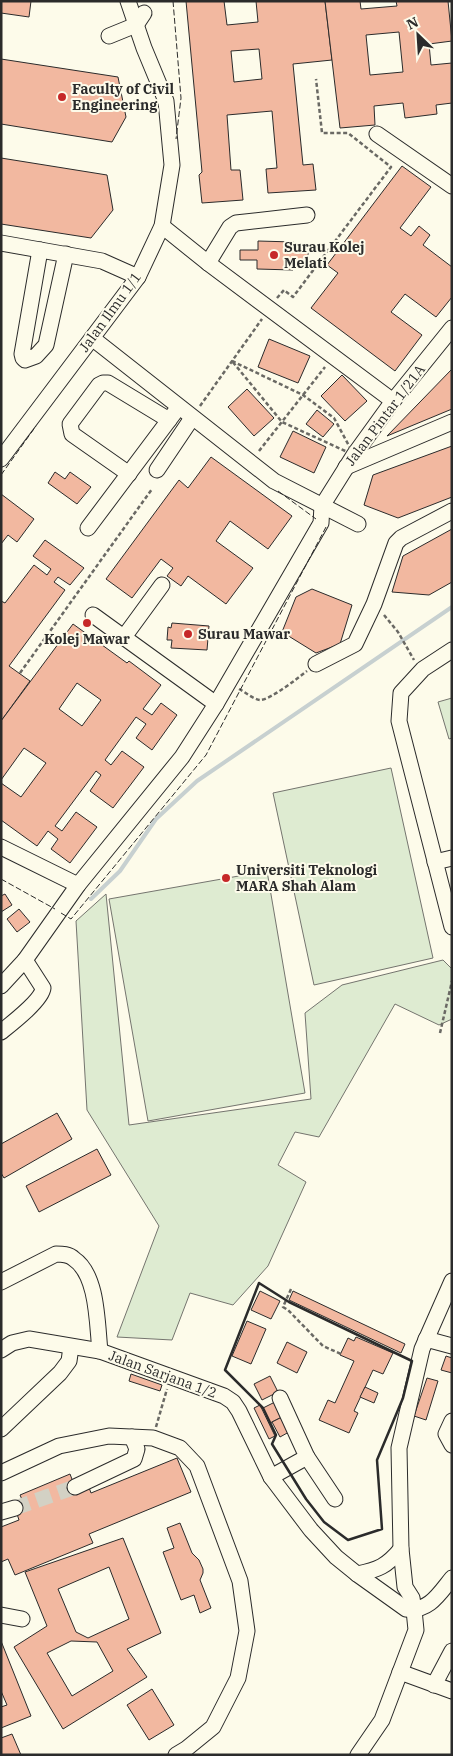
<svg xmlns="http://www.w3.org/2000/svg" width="453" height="1756" viewBox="0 0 453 1756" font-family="'IBM Plex Serif',serif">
  <rect width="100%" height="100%" fill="#fdfbea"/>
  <!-- green -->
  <g fill="#deebd1" stroke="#74746e">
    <polygon points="452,698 452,738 449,739 438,702"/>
    <polygon points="391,768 433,958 314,985 273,793"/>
    <polygon points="267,871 305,1093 148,1121 109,899"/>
    <polygon points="106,894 129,1125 311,1099 305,1013 342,985 443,960 452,969 452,1019 439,1025 395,1004 319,1137 295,1132 278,1165 306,1182 268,1266 233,1305 190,1293 172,1340 117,1337 159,1226 87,1110 76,921"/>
  </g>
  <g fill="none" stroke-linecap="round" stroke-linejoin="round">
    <!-- stream -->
    <polyline stroke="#c7d0d0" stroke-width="4" points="91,899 120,871 156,819 197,781 452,607"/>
  </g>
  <!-- building -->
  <g fill="#f2b8a0" stroke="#2b2b2b" fill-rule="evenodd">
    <polygon points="1,1 31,1 29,17 1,13"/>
    <path d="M 186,1 L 224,1 L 227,25 L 258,22 L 256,1 L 325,1 L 332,60 L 293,64 L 303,165 L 313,164 L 316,190 L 268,193 L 266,169 L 277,168 L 272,111 L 227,115 L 231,170 L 240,170 L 243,200 L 202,203 L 199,175 L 202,172 ZM 259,49 L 262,79 L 234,82 L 231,51 Z"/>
    <path d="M 325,1 L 360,1 L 361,9 L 397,6 L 396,1 L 448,1 L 452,41 L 429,44 L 431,65 L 452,63 L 452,103 L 436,105 L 437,114 L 405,118 L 403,103 L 374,106 L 375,125 L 340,128 ZM 399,32 L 403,72 L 370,75 L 366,35 Z"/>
    <polygon points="1,59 118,77 126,117 112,142 1,124"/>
    <polygon points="1,158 107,175 113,210 91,238 1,224"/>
    <polygon points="402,166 431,187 400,228 411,236 419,226 430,235 423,245 452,267 452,297 436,317 405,294 391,312 422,335 395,371 311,308 338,273 327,265"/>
    <polygon points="258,241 294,242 294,249 308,249 308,264 293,263 293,270 257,269 257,260 240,260 240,250 258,250"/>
    <polygon points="269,339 310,356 298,383 258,367"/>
    <polygon points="452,369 452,409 387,436"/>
    <polygon points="342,375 367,401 345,421 321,396"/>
    <polygon points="247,389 274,418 254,436 228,407"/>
    <polygon points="317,410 334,424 323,437 306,424"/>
    <polygon points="293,431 326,447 314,473 280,457"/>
    <polygon points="452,446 452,497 398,518 364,505 373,475"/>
    <polygon points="211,457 292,516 268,549 230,521 216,541 253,568 226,604 188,576 181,586 167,576 173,568 161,559 132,598 106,579 179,480 188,488"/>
    <polygon points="55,472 65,479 70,472 91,487 77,504 48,483"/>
    <polygon points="1,494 34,519 17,542 8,535 1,544"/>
    <polygon points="452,529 452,582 429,595 392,592 403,556"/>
    <polygon points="45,540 84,568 70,585 58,577 54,582 65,590 9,666 30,681 1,721 1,601 5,603 34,565 47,575 51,569 33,556"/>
    <polygon points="312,589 352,605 340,644 316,653 282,632 296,597"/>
    <polygon points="172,623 209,626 207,650 171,648 172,640 167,640 168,627 171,628"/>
    <path d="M 73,624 L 127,663 L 129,661 L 161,685 L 143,709 L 152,715 L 161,703 L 177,715 L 152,750 L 136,738 L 146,724 L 136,717 L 105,760 L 111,765 L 122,751 L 144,767 L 113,808 L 90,791 L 101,775 L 96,771 L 55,826 L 62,831 L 76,812 L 97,827 L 70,863 L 51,849 L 58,839 L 48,831 L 37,846 L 1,820 L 1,783 L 21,797 L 46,763 L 24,748 L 1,780 L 1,721 ZM 77,683 L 101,700 L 82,726 L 59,709 Z"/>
    <polygon points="5,894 12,905 1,912 1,896"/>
    <polygon points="19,909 30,922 17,932 7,919"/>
    <polygon points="57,1113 72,1139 4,1178 1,1173 1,1144"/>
    <polygon points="97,1149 111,1175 39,1212 26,1186"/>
    <polygon points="260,1291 280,1301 271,1319 251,1310"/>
    <polygon points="293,1291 405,1344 401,1353 289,1300"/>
    <polygon points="247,1321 266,1329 251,1364 232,1356"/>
    <polygon points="356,1337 393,1353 383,1374 373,1370 354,1411 358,1413 349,1433 319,1420 328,1400 335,1403 354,1361 340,1355 348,1338 354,1341"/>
    <polygon points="287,1342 307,1352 297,1373 277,1363"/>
    <polygon points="446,1356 452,1358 452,1373 441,1370"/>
    <polygon points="131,1374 162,1385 160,1391 129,1381"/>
    <polygon points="270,1376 278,1392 262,1400 254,1384"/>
    <polygon points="427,1378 438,1381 426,1420 414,1416"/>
    <polygon points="365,1387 378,1393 374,1403 360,1397"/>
    <polygon points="279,1400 286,1415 270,1423 263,1408"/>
    <polygon points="260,1405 275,1436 269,1439 254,1408"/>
    <polygon points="282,1417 289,1432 280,1437 272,1422"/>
    <polygon points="177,1458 191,1492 89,1534 93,1543 15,1575 8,1559 1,1562 1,1527 19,1520 15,1508 24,1504 20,1495 70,1474 75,1487 87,1482 91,1493"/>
    <polygon points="180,1523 192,1553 199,1560 203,1569 203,1573 200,1580 211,1608 200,1613 194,1595 181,1600 163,1552 174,1548 167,1528"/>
    <path d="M 123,1538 L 161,1633 L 127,1649 L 147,1677 L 63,1729 L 14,1647 L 47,1626 L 25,1572 ZM 109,1567 L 129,1619 L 88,1638 L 76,1632 L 58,1589 ZM 71,1641 L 97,1642 L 113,1671 L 72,1696 L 47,1653 Z"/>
    <polygon points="1,1641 31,1716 1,1728 1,1707 7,1705 1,1691"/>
    <polygon points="152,1689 174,1725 149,1740 127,1705"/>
    <polygon points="12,1734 21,1755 1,1755 1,1738"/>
  </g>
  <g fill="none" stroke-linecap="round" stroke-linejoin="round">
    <!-- minor-tunnel -->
    <polyline stroke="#d3d1c4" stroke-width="15" stroke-dasharray="15 8" stroke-linecap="butt" points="15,1508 75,1487"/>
    <!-- minor casing -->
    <g stroke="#2b2b2b" stroke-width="17">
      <g id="minor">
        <polyline points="109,36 136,25 144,13"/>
        <polyline points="377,134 452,186"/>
        <polyline points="162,226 208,263 393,401"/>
        <polyline points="1,243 102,261 138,277"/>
        <polyline points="40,250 22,354 23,358 25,360 36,356 46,345 66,254"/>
        <polyline points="208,263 230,227 236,223 307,215"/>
        <polyline points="92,338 274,481 358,524"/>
        <polyline points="1,459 138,277 162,226 172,165 166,101 144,48 128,1"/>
        <polyline points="346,467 452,422"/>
        <polyline points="157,470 192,418"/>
        <polyline points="129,474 72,434 70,424 99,385 103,383 108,383 169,420"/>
        <polyline points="88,528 175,412"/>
        <polyline points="93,615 216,704"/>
        <polyline points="124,637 162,585"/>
        <polyline points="452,650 423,669 401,693 399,721 452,927"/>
        <polyline points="316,664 355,644 374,604 396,543 401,538 452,511"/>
        <polyline points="1,847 78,885"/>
        <polyline points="435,862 452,858"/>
        <polyline points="1,986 25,960 78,885 182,757 216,704 321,523 322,506 354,455 393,401 452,328"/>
        <path d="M 1,1032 C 11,1024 42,1000 43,988 L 25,960"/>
        <path d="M 1,1282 L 56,1254 C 62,1254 69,1254 74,1259 C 98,1275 97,1325 100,1351"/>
        <polyline points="426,1339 452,1346"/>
        <path d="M 1,1350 L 12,1343 L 29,1339 L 100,1351 L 224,1396 L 233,1402 L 239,1411 L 271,1477 L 311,1530 L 336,1557 L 357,1574 L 406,1609 C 429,1612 439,1594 452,1578"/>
        <polyline points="452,1421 446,1434 452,1445"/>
        <polyline points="1,1429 60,1373 69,1361 71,1347"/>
        <polyline points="307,1457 335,1499"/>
        <polyline points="1,1473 59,1446 109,1436 153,1438 180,1448 197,1466 240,1581 247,1631 238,1678 213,1727 186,1749 176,1755"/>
        <polyline points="271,1477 307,1457 280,1398"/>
        <polyline points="75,1487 134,1459 137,1449 132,1437"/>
        <polyline points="1,1512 15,1508"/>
        <path d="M 357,1574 C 378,1570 387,1566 401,1549"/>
        <polyline points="1,1615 22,1619"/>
        <polyline points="400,1672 452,1691"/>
        <polyline points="434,1685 452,1651"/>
        <polyline points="358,1755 382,1720 416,1630 414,1610 412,1598 405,1587 401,1549 399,1448 422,1349 452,1281"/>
      </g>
    </g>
    <!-- path -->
    <g stroke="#6a6964" stroke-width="2.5" stroke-dasharray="4 2.5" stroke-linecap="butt">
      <polyline points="277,298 284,290 293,297 391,167 348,133 322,133 316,79"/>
      <polygon points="232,361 303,395 334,418 354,455 282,422"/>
      <polyline points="200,406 262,319"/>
      <polyline points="259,451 325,367"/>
      <polyline points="384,615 398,632 414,660"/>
      <polyline points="20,673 152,489"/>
      <path d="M 239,689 C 245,692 253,699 260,700 C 270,700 298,678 307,671"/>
      <polyline points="440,1033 452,981"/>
      <polyline points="291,1289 283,1307 288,1310 323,1346 341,1354"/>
      <polyline points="156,1427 167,1389"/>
    </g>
    <!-- minor -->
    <use href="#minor" stroke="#fdfbea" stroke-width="15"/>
    <!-- fence -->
    <g stroke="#2b2b2b" stroke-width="1" stroke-dasharray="6 2.5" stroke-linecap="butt">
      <polyline points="173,1 181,98 176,139"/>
      <polyline points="1,475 36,426"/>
      <polyline points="278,491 316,519"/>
      <polyline points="1,879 55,909"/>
      <polyline points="61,913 71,919 206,755 326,527"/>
    </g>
    <!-- wall -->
    <polygon stroke="#2b2b2b" stroke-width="2.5" points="259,1283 289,1302 412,1361 403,1398 377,1460 382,1529 348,1540 324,1522 306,1499 272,1444 276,1435 263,1408 225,1370"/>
  </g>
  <!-- markers -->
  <g fill="#c62828" stroke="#fdfbea" stroke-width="2">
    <circle cx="62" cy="97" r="5"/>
    <circle cx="274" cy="255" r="5"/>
    <circle cx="87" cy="623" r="5"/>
    <circle cx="188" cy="634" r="5"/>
    <circle cx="226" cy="878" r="5"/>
  </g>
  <g text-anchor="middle" stroke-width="4" stroke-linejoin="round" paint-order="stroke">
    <!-- poi labels -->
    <g font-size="14" font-weight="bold" fill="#2b2b2b" stroke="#fdfbea" text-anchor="start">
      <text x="72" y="94">Faculty of Civil<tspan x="72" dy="16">Engineering</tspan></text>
      <text x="284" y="252">Surau Kolej<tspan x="284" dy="16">Melati</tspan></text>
      <text x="198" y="639">Surau Mawar</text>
      <text x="87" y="644" text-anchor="middle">Kolej Mawar</text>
      <text x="236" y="875">Universiti Teknologi<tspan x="236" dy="16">MARA Shah Alam</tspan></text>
    </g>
    <!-- street labels -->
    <g font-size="14" fill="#2b2b2b" stroke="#fdfbea">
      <text transform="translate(110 312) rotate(-54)" y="5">Jalan Ilmu 1/1</text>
      <text transform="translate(385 415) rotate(-53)" y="5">Jalan Pintar 1/21A</text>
      <text transform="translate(163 1374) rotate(20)" y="5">Jalan Sarjana 1/2</text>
    </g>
  </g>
  <!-- border -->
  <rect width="453" height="1756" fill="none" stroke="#2b2b2b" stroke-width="5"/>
  <!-- north arrow -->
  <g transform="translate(418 35) rotate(335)" stroke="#fdfbea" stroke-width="4" paint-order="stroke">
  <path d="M0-4L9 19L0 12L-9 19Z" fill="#2b2b2b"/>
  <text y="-8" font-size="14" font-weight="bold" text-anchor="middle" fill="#2b2b2b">N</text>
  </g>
</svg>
